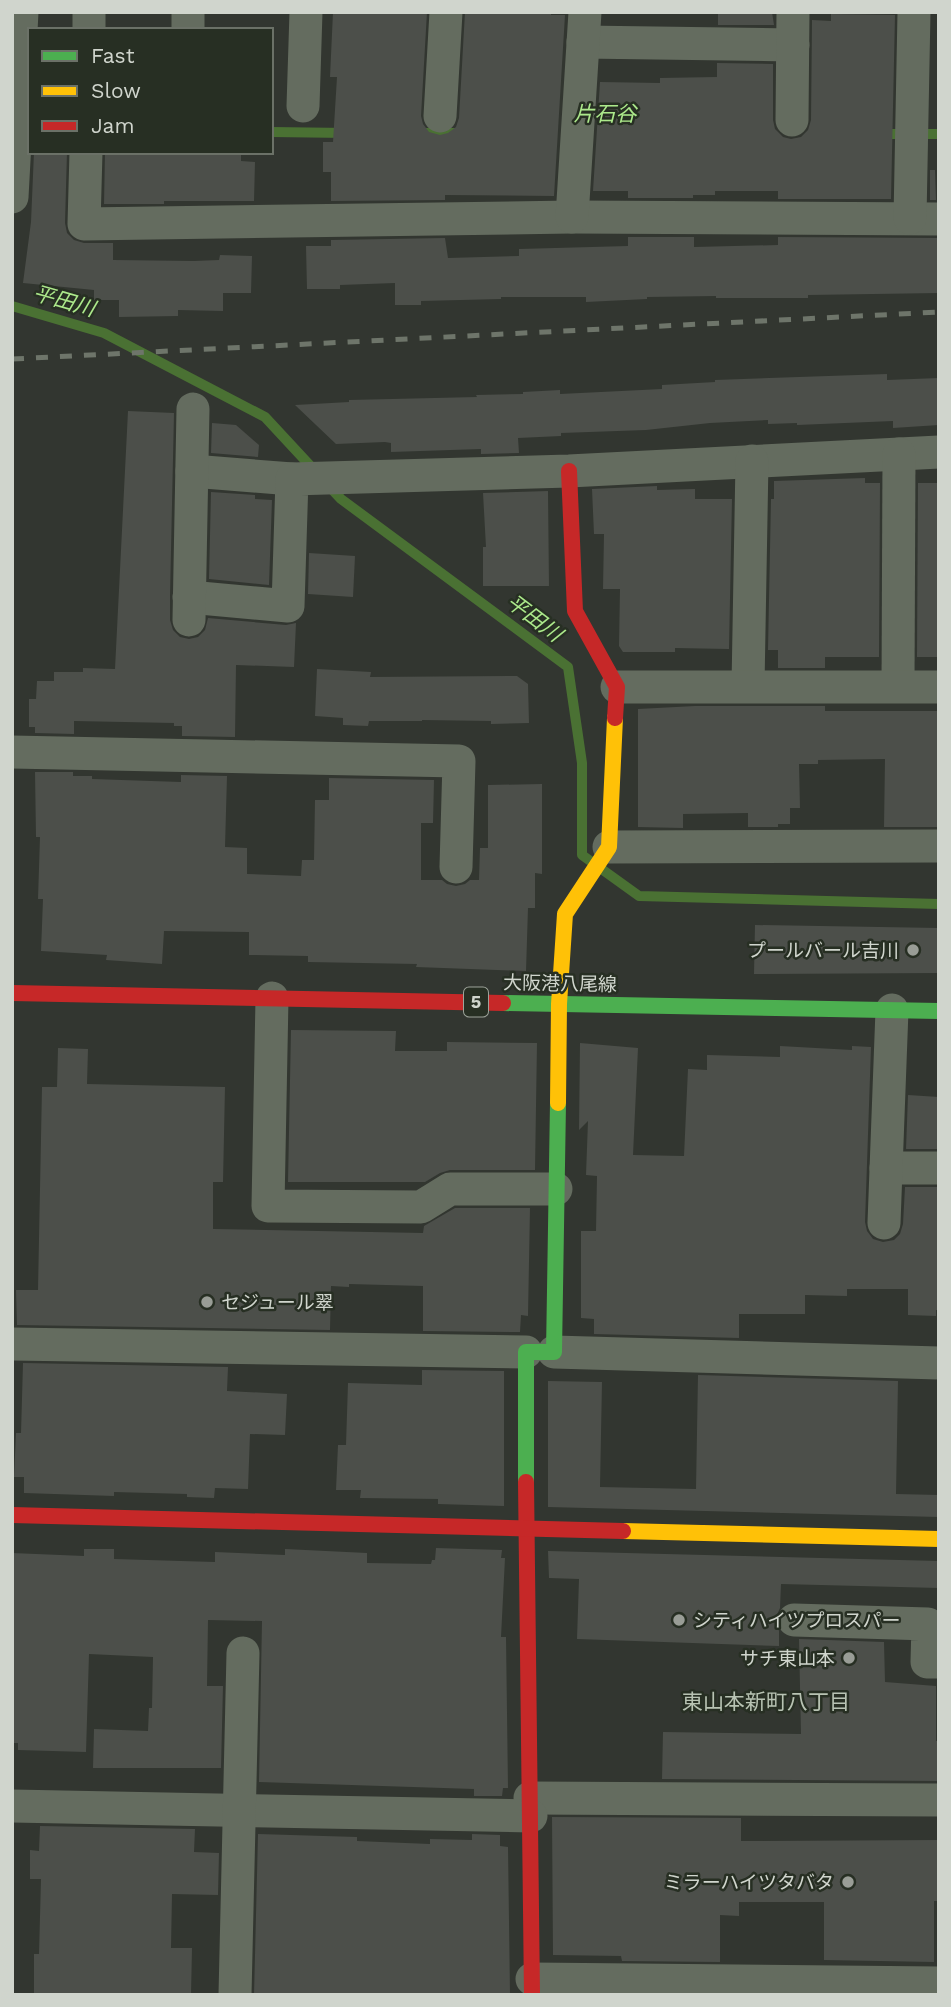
<svg xmlns="http://www.w3.org/2000/svg" width="951" height="2007" viewBox="0 0 951 2007" font-family="'Work Sans','Noto Sans JP',sans-serif">
  <rect width="100%" height="100%" fill="#323630"/>
  <g fill="none" stroke-linecap="round" stroke-linejoin="round">
    <!-- stream -->
    <g stroke="#4a7133" stroke-width="10">
      <polyline points="271,132 348,133"/>
      <polyline points="420,133 460,133"/>
      <polyline points="879,134 939,134"/>
      <polyline points="12,306 104,333 265,417 316,472"/>
      <polyline points="327,484 341,499 568,667 582,763 582,855 639,896 939,904"/>
    </g>
  </g>
  <!-- building -->
  <g fill="#4c4f4a">
    <polygon points="333,12 427,12 421,116 423,124 429,132 440,135 448,133 456,127 459,118 465,12 551,12 551,15 565,15 554,196 445,195 445,200 331,201 331,172 323,172 323,142 333,142 337,77 330,77"/>
    <polygon points="718,12 772,12 774,25 718,25"/>
    <polygon points="831,14 895,15 891,199 778,199 778,191 715,191 715,195 693,195 693,198 628,198 628,191 593,191 600,82 660,83 660,78 717,77 717,63 773,64 773,120 775,129 783,137 791,139 801,137 808,130 811,120 812,20 831,21"/>
    <polygon points="34,152 67,152 65,223 67,233 74,240 84,243 113,243 113,260 194,261 219,260 220,255 252,256 251,293 223,293 223,311 178,310 178,316 119,317 119,300 94,300 94,290 23,283 31,222"/>
    <polygon points="105,152 241,152 241,161 255,162 254,201 164,201 164,204 104,204"/>
    <polygon points="930,170 935,170 936,200 930,200"/>
    <polygon points="628,237 694,237 694,247 778,245 778,237 937,238 939,293 808,295 808,298 716,298 716,296 647,297 647,299 586,302 586,297 501,297 501,299 421,301 421,305 395,305 395,283 340,285 340,289 307,289 306,246 331,246 331,240 445,238 448,258 519,256 519,249 628,246"/>
    <polygon points="887,374 887,380 939,378 939,425 893,428 893,421 797,425 797,423 768,424 768,420 710,423 646,430 561,433 561,436 518,438 519,453 481,454 481,449 391,452 391,443 385,442 336,444 295,405 349,402 349,400 477,397 476,395 523,394 523,392 560,390 560,394 662,389 662,385 715,382 715,380"/>
    <polygon points="128,411 174,413 170,596 170,620 173,630 180,637 189,639 198,637 205,630 208,618 286,625 296,623 294,667 236,665 235,737 182,736 182,726 174,726 174,723 74,721 74,734 35,733 35,727 29,727 29,699 36,699 37,681 54,681 54,672 83,672 83,668 115,669"/>
    <polygon points="212,423 236,425 259,445 258,457 211,453"/>
    <polygon points="865,478 865,483 880,483 879,657 825,657 825,668 778,668 778,650 768,650 771,499 774,499 774,481"/>
    <polygon points="918,483 939,483 939,657 917,657"/>
    <polygon points="657,486 657,490 695,489 695,499 732,499 729,649 675,648 675,652 623,652 619,646 620,589 603,589 604,534 594,534 592,489"/>
    <polygon points="548,491 549,586 483,586 483,547 486,547 483,493"/>
    <polygon points="211,492 255,495 255,499 272,500 269,585 209,579"/>
    <polygon points="309,553 355,556 353,597 308,594"/>
    <polygon points="317,669 371,672 370,677 517,676 528,684 529,723 491,724 491,721 422,720 422,721 369,721 368,726 343,725 343,718 315,716"/>
    <polygon points="695,706 825,706 825,711 939,711 939,827 884,827 885,759 818,760 818,764 799,764 800,808 790,808 790,824 778,824 778,827 748,827 748,813 683,814 683,828 638,827 638,709"/>
    <polygon points="35,772 73,772 73,776 92,776 92,779 181,782 181,775 227,776 225,847 247,848 247,874 301,876 302,860 314,860 315,800 329,800 329,778 434,780 433,823 421,823 421,880 442,880 447,884 456,886 465,884 470,880 479,880 480,848 488,848 488,785 542,784 542,874 535,873 535,908 528,908 526,971 416,967 417,964 308,962 308,956 249,955 249,932 164,931 162,964 106,960 107,955 41,951 43,899 38,899 40,837 36,837"/>
    <polygon points="755,925 939,928 939,973 754,974"/>
    <polygon points="291,1030 396,1031 395,1051 447,1051 447,1042 537,1043 535,1170 450,1170 440,1173 425,1182 288,1182"/>
    <polygon points="580,1043 638,1048 633,1155 684,1156 688,1069 707,1070 707,1055 780,1057 780,1046 852,1050 852,1046 871,1047 865,1222 867,1231 873,1239 883,1242 894,1240 900,1234 903,1224 905,1187 939,1187 939,1310 936,1310 936,1316 908,1315 908,1289 847,1289 847,1296 805,1295 805,1314 739,1314 739,1338 594,1334 594,1319 581,1318 581,1231 596,1231 597,1176 586,1175 588,1121 579,1130"/>
    <polygon points="58,1048 88,1049 87,1084 225,1087 223,1182 213,1182 213,1229 423,1233 424,1226 455,1208 530,1208 528,1316 521,1315 520,1332 423,1331 423,1286 349,1284 349,1287 331,1286 330,1330 17,1325 16,1290 38,1290 42,1087 57,1087"/>
    <polygon points="908,1095 939,1097 939,1149 906,1149"/>
    <polygon points="23,1363 228,1367 227,1391 287,1394 285,1435 250,1434 248,1489 215,1488 214,1498 187,1497 187,1494 114,1492 114,1496 24,1493 24,1477 14,1477 16,1433 21,1433"/>
    <polygon points="422,1370 504,1371 504,1506 438,1504 438,1499 360,1498 361,1490 336,1490 338,1445 346,1445 348,1383 422,1385"/>
    <polygon points="698,1375 898,1381 896,1494 939,1495 939,1517 548,1507 548,1381 602,1382 600,1487 696,1489"/>
    <polygon points="436,1548 502,1550 501,1558 505,1558 501,1637 506,1637 508,1788 503,1788 502,1796 474,1796 474,1789 259,1782 262,1621 208,1620 207,1686 223,1686 221,1768 93,1768 94,1729 148,1731 149,1708 152,1708 153,1657 89,1654 86,1752 18,1750 18,1743 12,1743 12,1553 84,1556 84,1549 114,1549 114,1559 215,1562 215,1552 285,1555 285,1549 367,1553 367,1563 431,1564 432,1560 435,1560"/>
    <polygon points="548,1551 939,1561 939,1588 781,1584 780,1608 775,1619 779,1631 779,1646 577,1639 579,1579 549,1578"/>
    <polygon points="799,1639 884,1642 885,1682 936,1686 936,1741 939,1741 939,1781 662,1779 663,1732 801,1734"/>
    <polygon points="552,1817 741,1818 741,1841 939,1840 939,1901 934,1901 934,1962 824,1960 824,1902 739,1902 739,1916 720,1915 720,1962 622,1961 621,1956 553,1955"/>
    <polygon points="40,1826 195,1829 194,1852 219,1853 218,1895 172,1894 171,1948 192,1948 191,1995 34,1995 34,1954 39,1954 41,1879 30,1879 30,1850 39,1851"/>
    <polygon points="258,1834 357,1837 357,1841 430,1844 430,1839 472,1840 472,1834 500,1835 500,1846 508,1847 510,1995 254,1995"/>
  </g>
  <g fill="none" stroke-linecap="round" stroke-linejoin="round">
    <!-- street -->
    <g stroke="#646c5f" stroke-width="33">
      <polyline points="89,30 89,12"/>
      <polyline points="188,30 188,12"/>
      <polyline points="583,42 793,45"/>
      <polyline points="303,106 306,12"/>
      <polyline points="440,116 446,12"/>
      <polyline points="792,120 793,12"/>
      <polyline points="86,152 84,224 572,217 939,219"/>
      <polyline points="12,197 22,12"/>
      <polyline points="572,217 585,12"/>
      <polyline points="910,218 914,12"/>
      <polyline points="192,471 292,479"/>
      <polyline points="189,597 288,606 292,479 569,471 939,452"/>
      <polyline points="189,620 193,409"/>
      <polyline points="748,686 752,461"/>
      <polyline points="898,686 899,454"/>
      <polyline points="617,687 939,687"/>
      <polyline points="12,752 459,761 456,867"/>
      <polyline points="609,847 939,846"/>
      <polyline points="272,998 268,1206 421,1207 450,1189 556,1189"/>
      <polyline points="886,1168 939,1168"/>
      <polyline points="884,1223 892,1010"/>
      <polyline points="12,1344 526,1352"/>
      <polyline points="554,1352 939,1363"/>
      <polyline points="794,1620 928,1624 927,1662 939,1662"/>
      <polyline points="530,1798 939,1800"/>
      <polyline points="12,1806 531,1816"/>
      <polyline points="532,1979 939,1983"/>
      <polyline points="235,1995 243,1653"/>
    </g>
    <!-- fast -->
    <g stroke="#4caf50" stroke-width="16">
      <polyline points="503,1003 939,1011"/>
      <polyline points="526,1482 526,1352 554,1352 558,1103"/>
    </g>
    <!-- slow -->
    <g stroke="#ffc107" stroke-width="16">
      <polyline points="558,1103 559,1004 565,914 609,847 615,718"/>
      <polyline points="623,1531 939,1539"/>
    </g>
    <!-- jam -->
    <g stroke="#c62828" stroke-width="16">
      <polyline points="569,471 575,611 617,687 615,718"/>
      <polyline points="12,993 503,1003"/>
      <polyline points="526,1482 532,1995"/>
      <polyline points="12,1515 623,1531"/>
    </g>
    <!-- rail -->
    <polyline stroke="#6e756a" stroke-width="5" stroke-dasharray="12 12" stroke-linecap="butt" points="12,359 939,312"/>
  </g>
  <!-- markers -->
  <g fill="#999d96" stroke="#272f23" stroke-width="2.5">
    <circle cx="913" cy="950" r="7"/>
    <circle cx="207" cy="1302" r="7"/>
    <circle cx="679" cy="1620" r="7"/>
    <circle cx="849" cy="1658" r="7"/>
    <circle cx="848" cy="1882" r="7"/>
  </g>
  <g text-anchor="middle" stroke-width="5" stroke-linejoin="round" paint-order="stroke">
    <!-- shield labels -->
    <rect fill="#272f23" stroke="#9da39a" stroke-width="2" x="464" y="987.5" width="24" height="29" rx="5"/>
    <g font-size="18" font-weight="bold" fill="#d0d5cd">
      <text x="476" y="1008">5</text>
    </g>
    <!-- poi labels -->
    <g font-size="19" fill="#d0d5cd" stroke="#272f23" text-anchor="end">
      <text x="899" y="957">プールバール吉川</text>
      <text x="221" y="1309" text-anchor="start">セジュール翠</text>
      <text x="693" y="1627" text-anchor="start">シティハイツプロスパー</text>
      <text x="835" y="1665">サチ東山本</text>
      <text x="834" y="1889">ミラーハイツタバタ</text>
    </g>
    <!-- street labels -->
    <g font-size="19" fill="#d0d5cd" stroke="#272f23">
      <text transform="translate(560 983) rotate(1)" y="7">大阪港八尾線</text>
    </g>
    <!-- water labels -->
    <g font-size="21" font-style="italic" fill="#ace98b" stroke="#272f23">
      <text x="605" y="121">片石谷</text>
      <text transform="translate(64 301) rotate(16)" y="7">平田川</text>
      <text transform="translate(534 618) rotate(37)" y="7">平田川</text>
    </g>
    <!-- neighbourhood labels -->
    <g font-size="21" fill="#b8c3b3" stroke="#272f23">
      <text x="766" y="1709">東山本新町八丁目</text>
    </g>
  </g>
  <!-- border -->
  <rect width="951" height="2007" fill="none" stroke="#d0d5cd" stroke-width="28"/>
  <!-- legend -->
  <rect x="28" y="28" width="245" height="126" fill="#272f23" stroke="#6b7167" stroke-width="2"/>
  <rect x="42" y="51" width="35" height="10" fill="#4caf50" stroke="#6b7167" stroke-width="2"/>
  <text x="91" y="63" font-size="21" fill="#d0d5cd">Fast</text>
  <rect x="42" y="86" width="35" height="10" fill="#ffc107" stroke="#6b7167" stroke-width="2"/>
  <text x="91" y="98" font-size="21" fill="#d0d5cd">Slow</text>
  <rect x="42" y="121" width="35" height="10" fill="#c62828" stroke="#6b7167" stroke-width="2"/>
  <text x="91" y="133" font-size="21" fill="#d0d5cd">Jam</text>
</svg>
